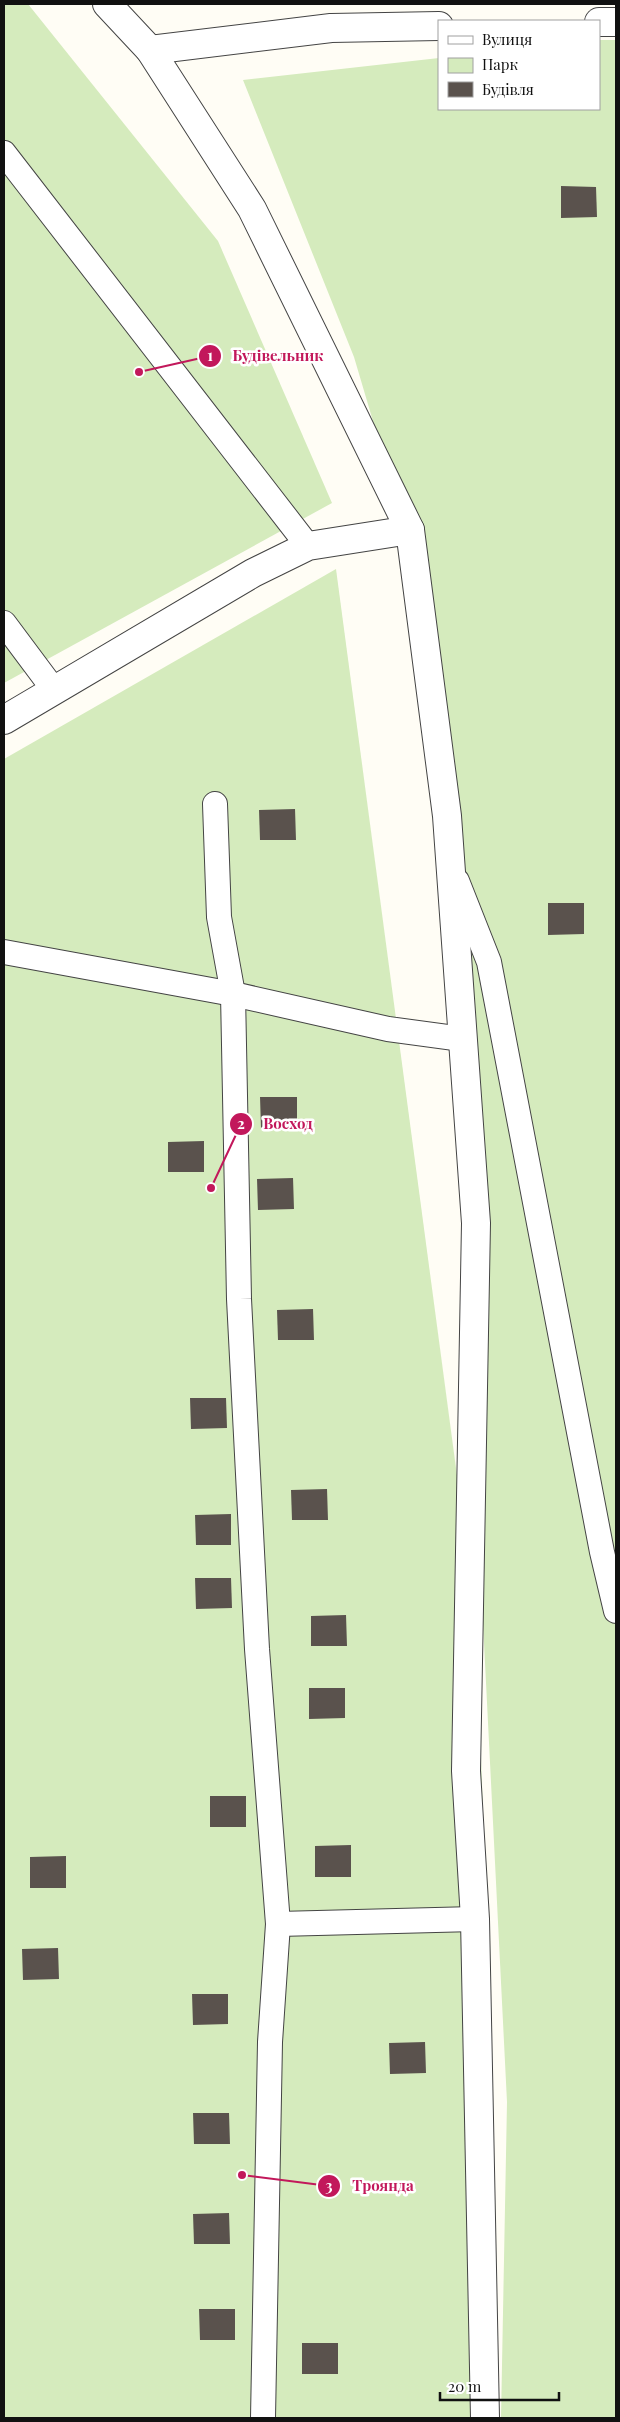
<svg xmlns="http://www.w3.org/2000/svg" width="620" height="2422" viewBox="0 0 620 2422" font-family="'Playfair Display',serif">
  <rect width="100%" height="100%" fill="#fffdf5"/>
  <!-- green -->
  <g fill="#d5ebbd">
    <polygon points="4,4 28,4 218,241 332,503 4,683"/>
    <polygon points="599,40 616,40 616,2418 501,2418 507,2102 433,624 354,357 243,80 439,58 439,109 599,109"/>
    <polygon points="336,569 476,1618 487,1923 474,2418 4,2418 4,759"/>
  </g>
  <!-- building -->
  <g fill="#5a524d">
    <polygon points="561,186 596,187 597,217 561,218"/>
    <polygon points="295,809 296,840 260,840 259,810"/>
    <polygon points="548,903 584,903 584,934 548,935"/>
    <polygon points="260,1097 297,1097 297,1128 261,1128"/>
    <polygon points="204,1141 204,1172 168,1172 168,1142"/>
    <polygon points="293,1178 294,1209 258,1210 257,1179"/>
    <polygon points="313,1309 314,1340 278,1340 277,1310"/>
    <polygon points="190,1398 226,1398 227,1428 191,1429"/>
    <polygon points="327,1489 328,1520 292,1520 291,1490"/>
    <polygon points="231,1514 231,1545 196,1545 195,1515"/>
    <polygon points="195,1578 231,1578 232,1608 196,1609"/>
    <polygon points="346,1615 347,1646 311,1646 311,1616"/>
    <polygon points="309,1688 345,1688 345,1718 309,1719"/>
    <rect x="210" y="1796" width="36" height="31"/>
    <polygon points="351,1845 351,1877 315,1877 315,1846"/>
    <polygon points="66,1856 66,1888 30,1888 30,1857"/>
    <polygon points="58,1948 59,1979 23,1980 22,1949"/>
    <polygon points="192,1994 228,1994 228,2024 193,2025"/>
    <polygon points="425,2042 426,2073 390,2074 389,2043"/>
    <polygon points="193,2113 229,2113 230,2144 194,2144"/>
    <polygon points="229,2213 230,2244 194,2244 193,2214"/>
    <polygon points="199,2309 235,2309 235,2340 200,2340"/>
    <rect x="302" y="2343" width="36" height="31"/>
  </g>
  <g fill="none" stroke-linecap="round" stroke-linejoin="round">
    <!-- service casing -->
    <g stroke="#444" stroke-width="26">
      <g id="service">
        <polyline points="4,153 308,546"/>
        <polyline points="4,623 54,690"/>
        <polyline points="215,804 219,917 233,994 239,1299 257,1649 278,1924 270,2042 263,2418"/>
        <polyline points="457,881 489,962 602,1552 616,1611"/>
        <polyline points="4,952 233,994 388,1029 462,1039"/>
        <polyline points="278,1924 475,1919"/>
      </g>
    </g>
    <!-- minor casing -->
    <g stroke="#444" stroke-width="30">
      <g id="minor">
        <polyline points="599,22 616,22"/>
        <polyline points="150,50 331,28 439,26"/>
        <polyline points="4,720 253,573 308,546 410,530"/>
      </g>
    </g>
    <!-- tertiary casing -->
    <g stroke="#444" stroke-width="30">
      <polyline id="tertiary" points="107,4 150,50 252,209 410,530 447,816 476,1223 466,1771 475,1919 485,2418"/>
    </g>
    <!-- service -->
    <use href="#service" stroke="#fff" stroke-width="24"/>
    <!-- minor -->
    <use href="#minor" stroke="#fff" stroke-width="28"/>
    <!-- tertiary -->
    <use href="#tertiary" stroke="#fff" stroke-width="28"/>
  </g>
  <!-- callouts -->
  <path fill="none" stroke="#c2185b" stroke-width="2" d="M139 372L210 356M211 1188L241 1124M242 2175L329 2186"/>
  <g fill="#c2185b" stroke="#fff" stroke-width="2">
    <circle cx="139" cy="372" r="5"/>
    <circle cx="211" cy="1188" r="5"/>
    <circle cx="242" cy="2175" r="5"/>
    <circle cx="210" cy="356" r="12"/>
    <circle cx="241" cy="1124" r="12"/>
    <circle cx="329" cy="2186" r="12"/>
  </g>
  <g font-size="15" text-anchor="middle" font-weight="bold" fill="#fff">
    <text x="210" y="361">1</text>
    <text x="241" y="1129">2</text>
    <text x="329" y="2191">3</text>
  </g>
  <g font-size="15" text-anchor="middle" font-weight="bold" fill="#c2185b" stroke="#fff" stroke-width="5" stroke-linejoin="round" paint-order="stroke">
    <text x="278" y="361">Будівельник</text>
    <text x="288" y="1129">Восход</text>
    <text x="383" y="2191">Троянда</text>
  </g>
  <!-- border -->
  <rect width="620" height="2422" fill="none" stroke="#111111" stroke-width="10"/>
  <!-- legend -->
  <rect x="438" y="20" width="162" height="90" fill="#ffffff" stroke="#a0a0a0"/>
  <rect x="448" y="36" width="25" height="8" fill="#ffffff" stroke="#a0a0a0"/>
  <text x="482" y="45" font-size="15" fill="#111111">Вулиця</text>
  <rect x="448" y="58" width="25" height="15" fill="#d5ebbd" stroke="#a0a0a0"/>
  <text x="482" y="70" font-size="15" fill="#111111">Парк</text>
  <rect x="448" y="82" width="25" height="15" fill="#5a524d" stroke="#a0a0a0"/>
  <text x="482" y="95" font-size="15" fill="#111111">Будівля</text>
  <!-- scale -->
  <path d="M440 2392v8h119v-8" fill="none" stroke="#111111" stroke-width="2.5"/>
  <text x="448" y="2392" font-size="15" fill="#111111" stroke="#ffffff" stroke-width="4" paint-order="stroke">20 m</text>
</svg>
